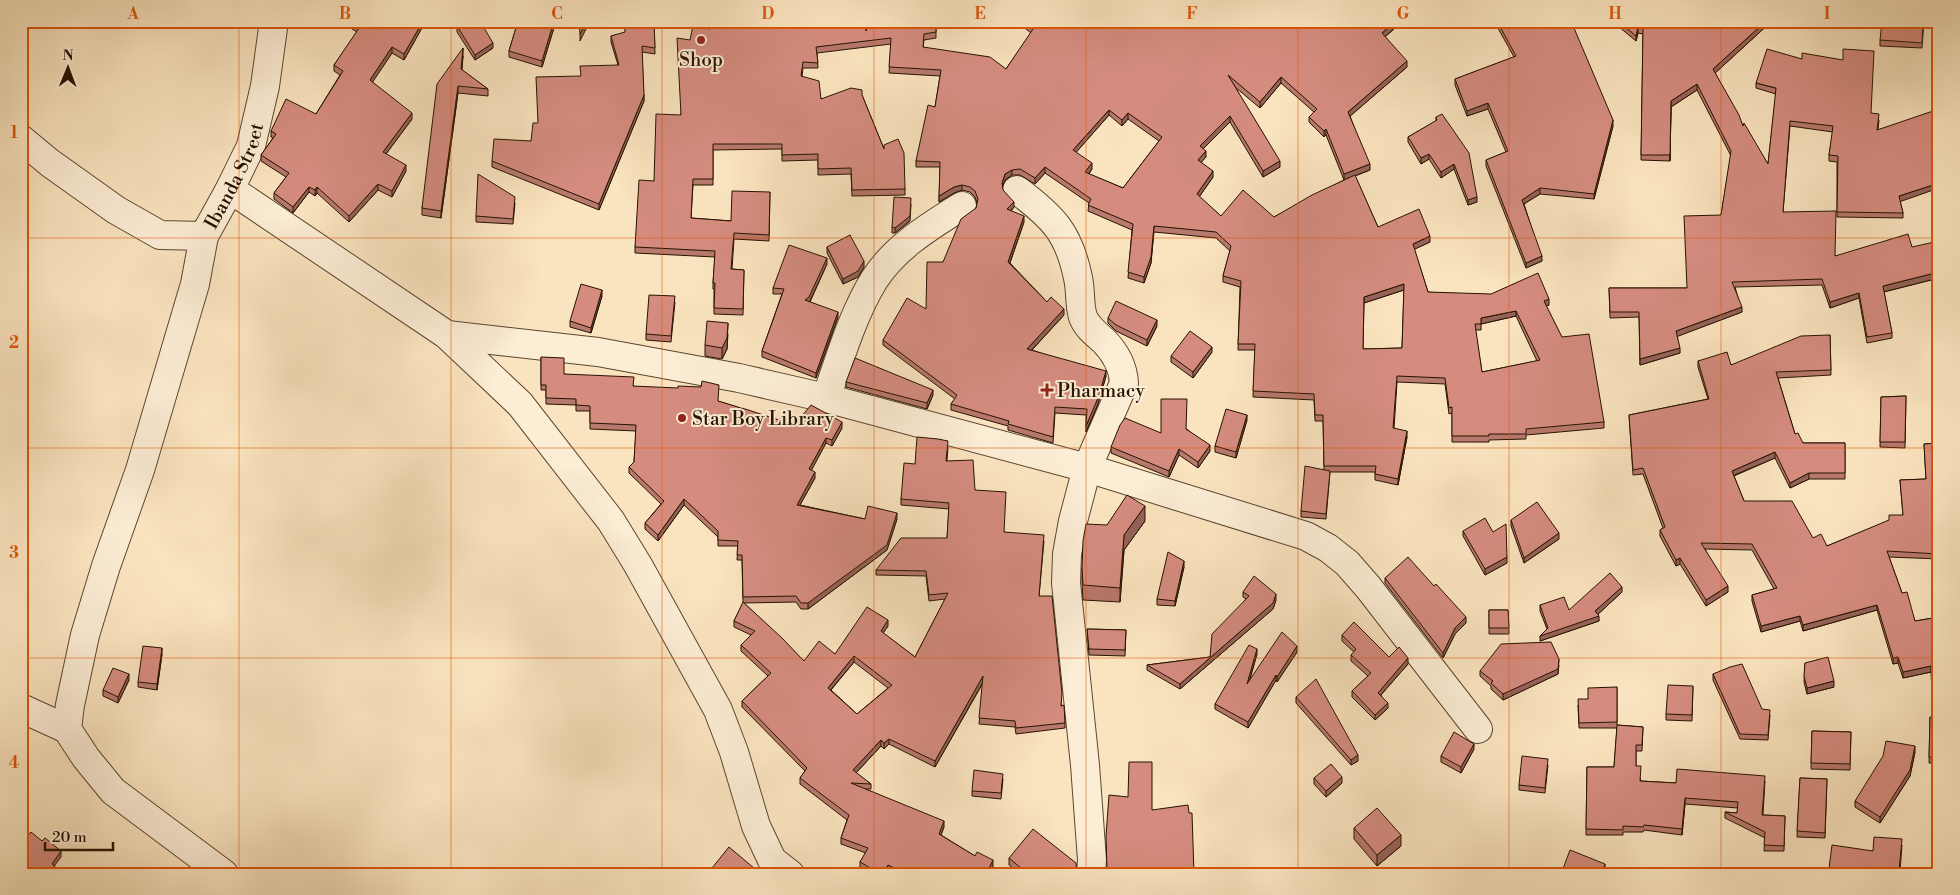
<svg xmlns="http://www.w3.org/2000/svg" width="1960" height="895" viewBox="0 0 1960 895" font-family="'Libre Bodoni',serif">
  <rect width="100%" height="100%" fill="#fae4bf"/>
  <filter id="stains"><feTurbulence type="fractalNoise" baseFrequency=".004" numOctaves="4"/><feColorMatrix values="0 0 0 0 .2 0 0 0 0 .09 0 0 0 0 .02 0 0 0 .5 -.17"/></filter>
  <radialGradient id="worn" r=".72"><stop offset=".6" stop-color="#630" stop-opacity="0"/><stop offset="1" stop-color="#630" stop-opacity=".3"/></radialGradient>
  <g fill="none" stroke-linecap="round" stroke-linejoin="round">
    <!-- minor casing -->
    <g stroke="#5b4630" stroke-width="30">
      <g id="minor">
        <path id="s1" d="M 21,139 L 50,163 L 116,210 L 160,235 L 204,236 L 230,189 L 251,146 L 265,86 L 274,21"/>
        <polyline points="230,189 447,335 520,404 611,521 638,565 718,710 734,752 756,826 772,860 790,874"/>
        <path d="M 1017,190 C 1053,217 1069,233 1078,278 C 1081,290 1079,305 1083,317 C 1087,327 1095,333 1103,340 C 1115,352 1123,366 1124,383 L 1087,468 L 1073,521 L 1067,554 L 1066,583 L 1085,765 L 1092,860 L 1091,874"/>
        <polyline points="204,236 195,284 140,470 106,566 85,635 70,705 67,729 86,758 113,791 224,874"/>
        <polyline points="447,335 598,352 739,378 826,398 1087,468 1306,536 1328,548 1347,563 1368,587 1478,729"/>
        <path d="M 826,398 C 840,359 852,316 874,280 C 895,247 930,226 962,206"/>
        <polyline points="21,708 67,729"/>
      </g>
    </g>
    <!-- minor -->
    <use href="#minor" stroke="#fcedd5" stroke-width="28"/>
  </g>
  <!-- wall -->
  <g fill="#b7786d" stroke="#261200" fill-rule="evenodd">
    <polygon points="339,21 423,21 423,26 404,60 392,53 372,82 412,119 386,154 406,171 392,197 378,190 349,222 317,193 315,196 309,192 293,213 274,199 274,193 286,177 261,161 261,155 273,138 271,137 271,131 316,114 340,75 334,71 334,65 357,32"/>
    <polygon points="518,21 556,21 542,67 509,57 509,51"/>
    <polygon points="654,21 655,54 642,52 644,101 599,210 492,167 492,161 531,141 538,123 581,76 618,65 611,42 611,36 624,33"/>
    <path d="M 1016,21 L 1347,21 L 1353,26 L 1403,21 L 1385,37 L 1407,67 L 1350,116 L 1370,170 L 1355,176 L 1378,227 L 1430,242 L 1414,249 L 1428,292 L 1549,305 L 1546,306 L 1604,422 L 1604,428 L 1526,435 L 1526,439 L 1489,440 L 1489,442 L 1452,442 L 1452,413 L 1449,414 L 1445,384 L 1397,382 L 1394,429 L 1407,437 L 1398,485 L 1375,480 L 1375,472 L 1330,472 L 1326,519 L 1301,517 L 1301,511 L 1324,469 L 1323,421 L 1315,421 L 1314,400 L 1253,397 L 1255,350 L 1238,350 L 1240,287 L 1223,282 L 1223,276 L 1230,251 L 1216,238 L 1154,232 L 1151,263 L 1144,283 L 1128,278 L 1132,230 L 1088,211 L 1089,203 L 1045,173 L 1035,184 L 1020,175 L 1012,175 L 1005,180 L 1002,187 L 1003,190 L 1014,207 L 1011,211 L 1024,222 L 1010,263 L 1047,302 L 1064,315 L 1032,350 L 1106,376 L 1098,404 L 1086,432 L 1086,415 L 1055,413 L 1053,443 L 1008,430 L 1008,426 L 951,410 L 951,404 L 955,399 L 883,345 L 883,340 L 926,309 L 943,262 L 976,208 L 977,203 L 975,197 L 970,192 L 962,190 L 954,193 L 939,202 L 940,167 L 916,167 L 916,161 L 935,107 L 940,76 L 889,73 L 891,44 L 817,53 L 818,68 L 803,68 L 802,77 L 821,99 L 862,95 L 884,149 L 905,189 L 905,195 L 852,196 L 851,174 L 818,175 L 818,160 L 782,161 L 782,149 L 713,150 L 713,185 L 693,185 L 691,218 L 731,221 L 770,192 L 769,241 L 734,239 L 732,269 L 744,270 L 743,315 L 714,314 L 714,289 L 713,289 L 713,283 L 715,257 L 635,253 L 635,247 L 654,181 L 681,114 L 690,40 L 710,29 L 866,31 L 936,23 L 936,38 L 924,40 L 923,47 L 1006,69 L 1031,33 ZM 1281,83 L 1314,112 L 1309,117 L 1309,122 L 1324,137 L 1326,135 L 1344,180 L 1274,217 L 1221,216 L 1199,197 L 1213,177 L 1201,162 L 1206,157 L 1203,149 L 1230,122 L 1263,177 L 1280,167 L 1235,87 L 1260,108 ZM 1109,115 L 1122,126 L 1128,119 L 1159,141 L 1123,188 L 1089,174 L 1092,169 L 1076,152 ZM 1404,290 L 1402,348 L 1363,349 L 1364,303 ZM 1516,316 L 1537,361 L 1482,372 L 1475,330 L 1481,330 L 1481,324 Z"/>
    <polygon points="1494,21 1544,21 1613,126 1594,199 1540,194 1524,204 1542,261 1526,268 1486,166 1486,160 1506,152 1488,109 1467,116 1455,85 1455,79 1514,57"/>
    <polygon points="1612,21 1772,21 1715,73 1743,126 1768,164 1776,94 1756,88 1756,83 1871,113 1879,120 1878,130 1900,201 1903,213 1903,218 1837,217 1837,162 1829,161 1829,155 1833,132 1790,126 1783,212 1836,256 1912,247 1939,278 1884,292 1892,333 1892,338 1867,343 1859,298 1830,308 1822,285 1735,287 1742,312 1677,336 1680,353 1640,365 1639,317 1610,318 1609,288 1687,288 1721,215 1731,156 1697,90 1671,107 1670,161 1641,160 1643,34 1638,33 1636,41"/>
    <polygon points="1924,21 1922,48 1880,46 1880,40"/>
    <polygon points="457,26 493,48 475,60 457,32"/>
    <polygon points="463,56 462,70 488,89 488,96 458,93 441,218 422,215 422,208"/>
    <polygon points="1436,117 1477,202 1468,205 1454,169 1441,178 1429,159 1421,164 1408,142 1408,137 1436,121"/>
    <polygon points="515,203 513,224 476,222 476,216"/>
    <polygon points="910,221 895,233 892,233 892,227"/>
    <polygon points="827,247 864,267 858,277 843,284 827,253"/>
    <polygon points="827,264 810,302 838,317 816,378 762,357 762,351 782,294 773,294 773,288"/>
    <polygon points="602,296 591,333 570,327 570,321"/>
    <polygon points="675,302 671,342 646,340 646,334"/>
    <polygon points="1108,318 1157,326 1147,346 1116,331 1108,323"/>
    <polygon points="728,334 727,349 722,359 705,356 705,345"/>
    <polygon points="1830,335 1831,375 1778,378 1795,434 1803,443 1845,443 1845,479 1809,479 1790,488 1775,458 1734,476 1744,501 1827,546 1903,515 1900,480 1926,479 1924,444 1939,443 1939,559 1889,557 1902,593 1915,621 1939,617 1939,763 1929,763 1930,717 1933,717 1931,672 1903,678 1898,663 1893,664 1877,610 1803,631 1800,621 1761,632 1752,601 1752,595 1774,589 1752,550 1705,549 1728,592 1706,606 1680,564 1676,566 1660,536 1660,530 1663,528 1643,474 1633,475 1629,415 1708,399 1698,367 1698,361 1731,365"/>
    <polygon points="1212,352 1193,378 1171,362 1171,356"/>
    <path d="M 541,357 L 564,374 L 718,401 L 793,425 L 801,417 L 842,428 L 832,446 L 826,443 L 811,470 L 815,478 L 800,505 L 865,519 L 897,519 L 887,550 L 808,609 L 801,609 L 796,602 L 744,603 L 804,661 L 835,654 L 888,626 L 883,633 L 915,657 L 945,599 L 929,601 L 926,576 L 876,575 L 876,570 L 947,538 L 949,509 L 901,505 L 901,499 L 915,464 L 948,447 L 947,461 L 975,490 L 1004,532 L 1044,541 L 1039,596 L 1065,723 L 1065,728 L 1016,734 L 1015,727 L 979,724 L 983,683 L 935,767 L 889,744 L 884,749 L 881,746 L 856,773 L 871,784 L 871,789 L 866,789 L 944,827 L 941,835 L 975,856 L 993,866 L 989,874 L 895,874 L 888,870 L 886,874 L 872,874 L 860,867 L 860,862 L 866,853 L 841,844 L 841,838 L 847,820 L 800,784 L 800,778 L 805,771 L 742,707 L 742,701 L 768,676 L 741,651 L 741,645 L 751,635 L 734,627 L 734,621 L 743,603 L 742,560 L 737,560 L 738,546 L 718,546 L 718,537 L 684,505 L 658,541 L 645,529 L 645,523 L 661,504 L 629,473 L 629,467 L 634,462 L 636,431 L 590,429 L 590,411 L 576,411 L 576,405 L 546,404 L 546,390 L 541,390 ZM 854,662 L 888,688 L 857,714 L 831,690 Z"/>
    <polygon points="846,382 933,395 927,409 846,387"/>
    <polygon points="1906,396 1905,448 1880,447 1881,397"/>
    <polygon points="1247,420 1236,458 1215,452 1215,446"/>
    <polygon points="1187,429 1210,451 1198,468 1179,455 1169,477 1111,453 1111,447 1161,433"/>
    <polygon points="1511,520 1559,539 1524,563 1511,526"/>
    <polygon points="1145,521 1124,550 1120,602 1083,600 1082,582 1082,568 1107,525"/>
    <polygon points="1463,531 1507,563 1485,575 1463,536"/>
    <polygon points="1184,567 1175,606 1157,605 1157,599"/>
    <polygon points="1385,578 1434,586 1466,623 1455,634 1443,658 1385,583"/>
    <polygon points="1243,592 1276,600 1273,609 1180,689 1147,670 1147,665 1210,657 1246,599 1243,597"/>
    <polygon points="1622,592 1598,614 1599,621 1540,641 1547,629 1540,611 1540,605 1569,610"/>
    <polygon points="1489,610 1508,610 1509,634 1489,634"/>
    <polygon points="1087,629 1126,630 1125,656 1089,655"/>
    <polygon points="1342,635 1389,657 1408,664 1381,695 1388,708 1375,720 1352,697 1352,691 1368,676 1351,661 1351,655 1354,652 1342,641"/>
    <polygon points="1297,652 1277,682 1276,680 1248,728 1215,709 1215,704 1257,654 1250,679"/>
    <polygon points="162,654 157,690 138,687 138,682"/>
    <polygon points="1805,663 1834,687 1807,694 1804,682"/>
    <polygon points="1559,665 1558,674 1503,700 1491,689 1491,686 1480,676 1480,671"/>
    <polygon points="1713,674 1770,715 1768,740 1740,739 1713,680"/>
    <polygon points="129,680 118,703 103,696 103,690"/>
    <polygon points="1693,686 1692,721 1666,720 1666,714"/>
    <polygon points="1617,687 1617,725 1643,727 1642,751 1636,751 1636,766 1641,781 1676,783 1765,781 1763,815 1785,816 1784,851 1764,851 1765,838 1725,818 1725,812 1737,813 1738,808 1685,804 1682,835 1644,830 1643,832 1623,832 1623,835 1586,835 1587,767 1614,767 1617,728 1579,728 1578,705 1588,699"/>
    <polygon points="1296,697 1358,761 1351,765 1296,703"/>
    <polygon points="1812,731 1851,732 1850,770 1811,769"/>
    <polygon points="1474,749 1461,773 1441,762 1441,756"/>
    <polygon points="1915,752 1910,776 1880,823 1855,807 1855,801"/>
    <polygon points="1548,765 1545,793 1519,790 1519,785"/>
    <polygon points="1314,778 1342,783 1326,797 1314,784"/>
    <polygon points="1800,778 1827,779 1825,838 1797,837"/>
    <polygon points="1003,779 1001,799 972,796 972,791"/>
    <polygon points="1354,828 1401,846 1377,866 1354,839"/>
    <polygon points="1902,845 1900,871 1906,874 1829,874 1829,868 1873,851"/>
    <polygon points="1009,858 1077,874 1020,874 1009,865"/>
    <polygon points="712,868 761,874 713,874"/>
  </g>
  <!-- shaded-wall -->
  <g fill="#956259" stroke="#261200">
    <polygon points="423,21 423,26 404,60 404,54"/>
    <polygon points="554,21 556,21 542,67 542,61"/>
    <polygon points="587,21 590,21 580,41 580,34"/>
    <polygon points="1396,21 1403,21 1382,39 1382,33"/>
    <polygon points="1766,21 1772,21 1713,75 1713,69"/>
    <polygon points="1638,27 1638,33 1636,41 1636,36"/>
    <polygon points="493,43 493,48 475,60 475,55"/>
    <polygon points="392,47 392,53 370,86 370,80"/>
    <polygon points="463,48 463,56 461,77 461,69"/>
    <polygon points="1407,61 1407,67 1348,118 1348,112"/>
    <polygon points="1281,77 1281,83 1260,108 1260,102"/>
    <polygon points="1697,84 1697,90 1671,107 1670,161 1671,101"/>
    <polygon points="458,86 458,93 441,218 441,211"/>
    <polygon points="644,95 644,101 599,210 599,204"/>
    <polygon points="1488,103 1488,109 1467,116 1467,111"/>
    <polygon points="1109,110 1109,115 1073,156 1073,150"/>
    <polygon points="412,113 412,119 383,158 383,152"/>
    <polygon points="1128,113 1128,119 1122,126 1122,120"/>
    <polygon points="1230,116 1230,122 1200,152 1200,146"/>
    <polygon points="1613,120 1613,126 1594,199 1594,194"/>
    <polygon points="1326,129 1326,135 1324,137 1324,131"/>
    <polygon points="1206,151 1206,157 1198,166 1198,160"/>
    <polygon points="1429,154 1429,159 1421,164 1421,158"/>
    <polygon points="1280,161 1280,167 1263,177 1263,171"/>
    <polygon points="1092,163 1092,169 1085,178 1085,172"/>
    <polygon points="1370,164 1370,170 1344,180 1344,174"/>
    <polygon points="1454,164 1454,169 1441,178 1441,172"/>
    <polygon points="406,165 406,171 392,197 392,191"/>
    <polygon points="1045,167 1045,173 1035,184 1035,178"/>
    <polygon points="1012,170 1012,175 1005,180 1002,188 1002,183 1005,174"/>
    <polygon points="1213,171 1213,177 1197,200 1197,194"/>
    <polygon points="1939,183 1939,188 1899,202 1899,196"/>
    <polygon points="378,184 378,190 349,222 349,216"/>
    <polygon points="962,185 962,190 954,193 939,202 939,196 954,187"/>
    <polygon points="309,187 309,192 293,213 293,207"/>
    <polygon points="317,187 317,193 315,196 315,190"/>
    <polygon points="1540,188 1540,194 1522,205 1522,200"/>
    <polygon points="1477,197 1477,202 1468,205 1468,200"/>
    <polygon points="1014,202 1014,207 1007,215 1007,209"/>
    <polygon points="911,204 910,221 895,233 895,228"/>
    <polygon points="1024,216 1024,222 1008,268 1008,262"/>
    <polygon points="1154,226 1151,263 1144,283 1144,277"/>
    <polygon points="1430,236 1430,242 1413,250 1413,244"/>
    <polygon points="1542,256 1542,261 1526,268 1526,263"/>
    <polygon points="827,258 827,264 809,303 805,300"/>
    <polygon points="864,261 864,267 858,277 843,284 843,279"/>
    <polygon points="1939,272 1939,278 1883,292 1883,286"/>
    <polygon points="1404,284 1404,290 1364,303 1364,297"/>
    <polygon points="602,290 602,296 591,333 591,328"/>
    <polygon points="1859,293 1859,298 1830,308 1830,302"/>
    <polygon points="1549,299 1549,305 1544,307 1544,301"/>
    <polygon points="1742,307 1742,312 1676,337 1676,331"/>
    <polygon points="1064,309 1064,315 1027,355 1027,349"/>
    <polygon points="1516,311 1516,316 1481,324 1481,318"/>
    <polygon points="838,312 838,317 816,378 816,373"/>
    <polygon points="1157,320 1157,326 1147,346 1147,340"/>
    <polygon points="728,323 727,349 722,359 722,348"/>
    <polygon points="1212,347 1212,352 1193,378 1193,372"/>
    <polygon points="1680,348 1680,353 1640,365 1640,359"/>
    <polygon points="1106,371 1106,376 1098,404 1086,432 1086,426"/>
    <polygon points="933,390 933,395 927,409 927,403"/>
    <polygon points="1247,415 1247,420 1236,458 1236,452"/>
    <polygon points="842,422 842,428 832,446 832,440"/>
    <polygon points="1407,431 1407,437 1398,485 1398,479"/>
    <polygon points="826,438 826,443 809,475 809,469"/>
    <polygon points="1210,445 1210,451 1198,468 1198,462"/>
    <polygon points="1179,449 1179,455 1169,477 1169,471"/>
    <polygon points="1775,452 1775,458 1732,476 1732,471"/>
    <polygon points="815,472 815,478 797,510 797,505"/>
    <polygon points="1809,473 1809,479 1790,488 1790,483"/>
    <polygon points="684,499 684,505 658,541 658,535"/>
    <polygon points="1145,506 1145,521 1124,550 1120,602 1120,588 1124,535"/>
    <polygon points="897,513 897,519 887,550 808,609 808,603"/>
    <polygon points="1559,533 1559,539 1524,563 1524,558"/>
    <polygon points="1507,557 1507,563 1485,575 1485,569"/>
    <polygon points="1680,558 1680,564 1676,566 1676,560"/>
    <polygon points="1184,561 1184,567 1175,606 1175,601"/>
    <polygon points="1728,586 1728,592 1706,606 1706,600"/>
    <polygon points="1622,587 1622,592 1595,617 1599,616 1599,621 1540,641 1540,636 1595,611"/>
    <polygon points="1276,594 1276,600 1273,609 1180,689 1180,684 1273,603"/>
    <polygon points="1877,605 1877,610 1803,631 1803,625"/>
    <polygon points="1800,616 1800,621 1761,632 1761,626"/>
    <polygon points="1466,617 1466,623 1455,634 1443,658 1443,653 1455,628"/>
    <polygon points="888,620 888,626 881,636 881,631"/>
    <polygon points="1297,646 1297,652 1277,682 1277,677"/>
    <polygon points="162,648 162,654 157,690 157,684"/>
    <polygon points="1257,649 1257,654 1247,689 1247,684"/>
    <polygon points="854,656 854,662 828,693 828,688"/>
    <polygon points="1898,657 1898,663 1893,664 1893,658"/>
    <polygon points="1408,658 1408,664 1378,698 1378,693"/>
    <polygon points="1559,659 1558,674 1503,700 1503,694"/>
    <polygon points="1931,666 1931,672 1903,678 1903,672"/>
    <polygon points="129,674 129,680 118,703 118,697"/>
    <polygon points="1276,675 1276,680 1248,728 1248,722"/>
    <polygon points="983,676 983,682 935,767 935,761"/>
    <polygon points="1834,681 1834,687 1807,694 1807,688"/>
    <polygon points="1388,703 1388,708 1375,720 1375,715"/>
    <polygon points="889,739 889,744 884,749 884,743"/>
    <polygon points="881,740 881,746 853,776 853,770"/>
    <polygon points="1474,744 1474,749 1461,773 1461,767"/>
    <polygon points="1915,746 1915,752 1910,776 1880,823 1880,817"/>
    <polygon points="1358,755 1358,761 1351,765 1351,760"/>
    <polygon points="1342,777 1342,783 1326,797 1326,791"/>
    <polygon points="1685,798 1685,804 1682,835 1682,829"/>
    <polygon points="944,821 944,827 939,840 939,834"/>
    <polygon points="1401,835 1401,846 1377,866 1377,855"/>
    <polygon points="61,851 61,857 52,869 52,864"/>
    <polygon points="993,860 993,866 989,874 986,874"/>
    <polygon points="1605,864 1605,870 1604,874 1602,874"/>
    <polygon points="888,865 888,870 886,874 883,874"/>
  </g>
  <!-- building -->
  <g fill="#d58c7f" stroke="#261200" fill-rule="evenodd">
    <polygon points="348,21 423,21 404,54 392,47 370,80 412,113 383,152 406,165 392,191 378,184 349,216 317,187 315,190 309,187 293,207 274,193 289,173 261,155 276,134 271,131 286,99 316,114 343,71 334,65 359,28"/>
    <polygon points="466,21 480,21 493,43 475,55 457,26"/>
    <polygon points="518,21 554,21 542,61 509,51"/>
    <polygon points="579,21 587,21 580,34"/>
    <polygon points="624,21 654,21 655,48 642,46 644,95 599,204 492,161 494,139 531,141 533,123 538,123 536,77 581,76 580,66 619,65 611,36 625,32"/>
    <path d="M 712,21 L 865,21 L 866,31 L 870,21 L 908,21 L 936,23 L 936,32 L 924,34 L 923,47 L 990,57 L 1006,69 L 1033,29 L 1024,21 L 1347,21 L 1353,26 L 1359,21 L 1396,21 L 1382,33 L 1407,61 L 1348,112 L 1370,164 L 1344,174 L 1326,129 L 1324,131 L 1309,117 L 1317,109 L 1281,77 L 1260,102 L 1228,75 L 1280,161 L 1263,171 L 1230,116 L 1200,146 L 1206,151 L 1198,160 L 1213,171 L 1197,194 L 1221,216 L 1243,190 L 1274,217 L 1312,195 L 1355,175 L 1378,227 L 1419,209 L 1430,236 L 1413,244 L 1428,292 L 1491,294 L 1538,273 L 1549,299 L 1544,301 L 1562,337 L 1589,334 L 1604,422 L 1526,429 L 1526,434 L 1489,434 L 1489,436 L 1452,436 L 1452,407 L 1449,408 L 1445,378 L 1397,376 L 1393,428 L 1407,431 L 1398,479 L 1375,474 L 1376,466 L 1324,466 L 1323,415 L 1315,415 L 1314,394 L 1253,391 L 1255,344 L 1238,344 L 1241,281 L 1223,276 L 1231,246 L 1216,232 L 1154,226 L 1151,257 L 1144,277 L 1128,272 L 1133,224 L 1088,205 L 1091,199 L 1045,167 L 1035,178 L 1020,169 L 1012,170 L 1005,174 L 1002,183 L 1003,190 L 1014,202 L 1007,209 L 1024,216 L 1008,262 L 1047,302 L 1051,297 L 1064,309 L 1027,349 L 1106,371 L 1098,398 L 1086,426 L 1087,409 L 1055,407 L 1053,437 L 1008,424 L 1009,421 L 951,404 L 957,395 L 883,340 L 907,298 L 926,309 L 927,262 L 943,262 L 961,219 L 976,208 L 978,199 L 975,191 L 970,187 L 962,185 L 954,187 L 939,196 L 940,162 L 916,161 L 928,105 L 935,107 L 941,70 L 889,67 L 891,38 L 816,47 L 818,63 L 803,62 L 801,76 L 819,81 L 821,99 L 851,88 L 862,90 L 862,95 L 884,149 L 884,145 L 898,139 L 904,153 L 905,189 L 852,190 L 851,168 L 818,169 L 818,154 L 782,155 L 782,144 L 713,144 L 713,179 L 693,179 L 691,218 L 731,221 L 732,191 L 770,192 L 769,235 L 734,233 L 731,269 L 744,270 L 743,309 L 714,308 L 715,283 L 713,283 L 715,251 L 635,247 L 639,180 L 654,181 L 656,114 L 681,115 L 677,38 L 690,40 L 693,25 L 710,29 ZM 1109,110 L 1122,120 L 1128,113 L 1162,137 L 1123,188 L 1085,172 L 1092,163 L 1073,150 ZM 1404,284 L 1402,348 L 1363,349 L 1364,297 ZM 1516,311 L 1540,360 L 1482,372 L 1475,324 L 1481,324 L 1481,318 Z"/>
    <polygon points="1497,21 1544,21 1546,26 1554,21 1571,21 1613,120 1594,194 1540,188 1522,200 1542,256 1526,263 1486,160 1508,151 1488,103 1467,111 1455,79 1516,56"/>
    <polygon points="1618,21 1766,21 1713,69 1739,115 1743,126 1744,123 1768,164 1776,88 1756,83 1767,49 1802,59 1802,53 1843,60 1843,49 1874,51 1871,113 1879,114 1877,130 1939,109 1939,183 1899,196 1903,213 1837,212 1838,156 1829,155 1833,126 1790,121 1783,212 1836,211 1835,256 1908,234 1912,247 1939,241 1939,272 1883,286 1892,333 1867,337 1859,293 1830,302 1822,279 1732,282 1742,307 1676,331 1680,348 1640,359 1639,312 1610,312 1609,288 1687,288 1684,216 1721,215 1731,151 1697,84 1671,101 1670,155 1641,155 1643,28 1638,27 1636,36"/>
    <polygon points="1882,21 1923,21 1922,43 1880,40"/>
    <polygon points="463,48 461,69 488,89 458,86 441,211 422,208 437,84"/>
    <polygon points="1442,114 1469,153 1477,197 1468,200 1454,164 1441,172 1429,154 1421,158 1408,137 1437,120 1436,117"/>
    <polygon points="478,174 515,197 513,219 476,216"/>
    <polygon points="894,197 911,198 910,216 895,228 892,227"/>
    <polygon points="850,235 864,261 858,271 843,279 827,247"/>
    <polygon points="789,245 827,258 809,297 805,300 838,312 816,373 762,351 784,289 773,288"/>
    <polygon points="581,284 602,290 591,328 570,321"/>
    <polygon points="649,295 675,296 671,336 646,334"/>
    <polygon points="1116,301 1157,320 1147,340 1116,325 1108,318"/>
    <polygon points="707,321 728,323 727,338 722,348 705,345"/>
    <polygon points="1190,331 1212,347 1193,372 1171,356"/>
    <polygon points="1830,335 1831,370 1776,372 1795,434 1798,433 1803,443 1845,443 1845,473 1809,473 1790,483 1775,452 1732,471 1744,501 1792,501 1813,538 1821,534 1827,546 1889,520 1889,515 1903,515 1900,480 1926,479 1924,444 1939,443 1939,554 1887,551 1902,593 1907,592 1915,621 1939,617 1939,758 1929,757 1930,717 1934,717 1931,666 1903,672 1898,657 1893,658 1877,605 1803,625 1800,616 1761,626 1752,595 1777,588 1752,544 1701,543 1728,586 1706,600 1680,558 1676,560 1660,530 1665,527 1643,468 1633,470 1629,415 1709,399 1698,361 1727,352 1731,365 1801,336"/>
    <polygon points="541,357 564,358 564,374 634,377 633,386 678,388 678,386 701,387 702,381 719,385 718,401 741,408 741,410 742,408 779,420 780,418 793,425 798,416 801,417 811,405 842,422 832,440 826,438 809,469 815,472 797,505 865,519 868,506 897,513 887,545 808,603 801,603 796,596 743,597 742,555 737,555 738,541 718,540 718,531 684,499 658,535 645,523 664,501 629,467 634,462 636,425 590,423 590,406 576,405 576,399 546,398 546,385 541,385"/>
    <polygon points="855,358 933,390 927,403 846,382"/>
    <polygon points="1906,396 1905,442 1880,442 1881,397"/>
    <polygon points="1161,399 1187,399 1186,429 1210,445 1198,462 1179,449 1169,471 1111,447 1120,425 1125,418 1161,433"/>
    <polygon points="1226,409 1247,415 1236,452 1215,446"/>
    <path d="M 917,437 L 938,439 L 948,441 L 946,461 L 973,460 L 975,490 L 1006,492 L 1004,532 L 1044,535 L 1039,596 L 1052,596 L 1062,693 L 1061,706 L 1064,705 L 1065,723 L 1016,728 L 1015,721 L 979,718 L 983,676 L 935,761 L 889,739 L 884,743 L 881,740 L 853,770 L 871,784 L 851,783 L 944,821 L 939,834 L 975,856 L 977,852 L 993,860 L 986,874 L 907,874 L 888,865 L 883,874 L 881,874 L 860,862 L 868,848 L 841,838 L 849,815 L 800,778 L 807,768 L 742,701 L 771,673 L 741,645 L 755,631 L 734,621 L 743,602 L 782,638 L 804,661 L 819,641 L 835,654 L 867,607 L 888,620 L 881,631 L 915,657 L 948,593 L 929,595 L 926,571 L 876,570 L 901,538 L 947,538 L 949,503 L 901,499 L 904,463 L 915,464 ZM 854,656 L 892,685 L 857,714 L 828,688 Z"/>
    <polygon points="1305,466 1330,471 1326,514 1301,511"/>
    <polygon points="1127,495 1145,506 1124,535 1120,588 1083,585 1082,568 1083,541 1086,524 1107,525"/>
    <polygon points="1537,502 1559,533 1524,558 1511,520"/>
    <polygon points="1485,518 1493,532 1506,524 1507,557 1485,569 1463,531"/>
    <polygon points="1168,552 1184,561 1175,601 1157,599"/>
    <polygon points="1408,557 1434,586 1436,584 1466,617 1455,628 1443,653 1385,578"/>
    <polygon points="1610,573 1622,587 1595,611 1599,616 1540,636 1548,628 1540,605 1564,597 1569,610"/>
    <polygon points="1254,576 1276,594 1273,603 1180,684 1147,665 1210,657 1212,634 1249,596 1243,592"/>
    <polygon points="1489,610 1508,610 1509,628 1489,628"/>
    <polygon points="1354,622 1389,657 1399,647 1408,658 1378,693 1388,703 1375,715 1352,691 1371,673 1351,655 1356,649 1342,635"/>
    <polygon points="1087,629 1126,630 1125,650 1089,649"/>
    <polygon points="1282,632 1297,646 1277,677 1276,675 1248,722 1215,704 1249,645 1257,649 1247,684"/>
    <polygon points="1551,642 1559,659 1558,669 1503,694 1491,683 1493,681 1480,671 1501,644"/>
    <polygon points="143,646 162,648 157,684 138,682"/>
    <polygon points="1828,657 1834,681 1807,688 1804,676 1805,663"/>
    <polygon points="1742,664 1762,709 1770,710 1768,735 1740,734 1713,674 1730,667"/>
    <polygon points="113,668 129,674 118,697 103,690"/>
    <polygon points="1316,679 1358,755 1351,760 1296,697"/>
    <polygon points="1668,685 1693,686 1692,715 1666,714"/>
    <polygon points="1617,687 1617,722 1579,723 1578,699 1588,699 1588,688"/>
    <polygon points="1617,725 1643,727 1642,745 1636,745 1636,766 1641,766 1640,781 1676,783 1677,769 1765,776 1762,815 1785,816 1784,846 1764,845 1765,832 1725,812 1737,813 1738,802 1685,798 1682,829 1644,825 1643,827 1623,826 1623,830 1586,829 1587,767 1614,767"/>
    <polygon points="1812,731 1851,732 1850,764 1811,763"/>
    <polygon points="1454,732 1474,744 1461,767 1441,756"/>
    <polygon points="1886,741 1915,746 1910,770 1880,817 1855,801 1883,756"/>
    <polygon points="1522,756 1548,759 1545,788 1519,785"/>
    <polygon points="1129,762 1152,762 1152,810 1188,805 1189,813 1192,813 1194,874 1105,874 1107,869 1106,836 1109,795 1128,797"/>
    <polygon points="1331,764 1342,777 1326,791 1314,778"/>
    <polygon points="974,770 1003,774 1001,793 972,791"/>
    <polygon points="1800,778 1827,779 1825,833 1797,831"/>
    <polygon points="1377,808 1401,835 1377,855 1354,828"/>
    <polygon points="1033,829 1076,863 1077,874 1028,874 1009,858"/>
    <polygon points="31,832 42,841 45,838 61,851 52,864 63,874 21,874 21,843"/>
    <polygon points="1874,837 1902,839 1899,871 1906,872 1906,874 1836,874 1837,870 1829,868 1832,845 1873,851"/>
    <polygon points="729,847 761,874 719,874 712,868"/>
    <polygon points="1570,850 1605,864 1602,874 1561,874"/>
  </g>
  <!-- grid -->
  <path fill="none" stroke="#de550b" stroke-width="1" stroke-opacity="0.55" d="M 239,21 L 239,874M 451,21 L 451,874M 662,21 L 662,874M 874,21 L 874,874M 1086,21 L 1086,874M 1298,21 L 1298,874M 1509,21 L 1509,874M 1721,21 L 1721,874M 21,238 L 1939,238M 21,448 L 1939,448M 21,658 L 1939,658"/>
  <!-- markers -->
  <g fill="#8f2418" stroke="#fcedd5" stroke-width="2">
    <circle cx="701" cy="40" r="5"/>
    <path d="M1044.5 382.5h5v5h5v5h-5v5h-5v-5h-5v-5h5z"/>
    <circle cx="682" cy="418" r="5"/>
  </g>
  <g text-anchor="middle" stroke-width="4" stroke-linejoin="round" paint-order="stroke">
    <!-- poi labels -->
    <g font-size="19" fill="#261200" stroke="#fcedd5" text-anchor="start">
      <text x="701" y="66" text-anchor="middle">Shop</text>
      <text x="1057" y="397">Pharmacy</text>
      <text x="692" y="425">Star Boy Library</text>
    </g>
    <!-- street labels -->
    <g font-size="19" fill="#261200" stroke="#fcedd5">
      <text dy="7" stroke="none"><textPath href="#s1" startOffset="281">Ibanda Street</textPath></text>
    </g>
  </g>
  <!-- margin -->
  <rect width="1960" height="895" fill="none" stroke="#fae4bf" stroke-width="55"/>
  <!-- north arrow -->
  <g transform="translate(68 68) rotate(1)" stroke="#fcedd5" stroke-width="4" paint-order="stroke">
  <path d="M0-4L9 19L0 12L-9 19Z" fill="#261200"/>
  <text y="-8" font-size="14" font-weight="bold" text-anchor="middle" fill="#261200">N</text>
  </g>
  <!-- scale -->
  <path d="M45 842v8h68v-8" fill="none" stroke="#261200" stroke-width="2.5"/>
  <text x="52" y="842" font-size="15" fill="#261200" stroke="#fcedd5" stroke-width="4" paint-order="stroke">20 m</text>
  <rect x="28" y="28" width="1904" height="840" fill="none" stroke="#de550b" stroke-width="2"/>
  <g font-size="16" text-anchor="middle" font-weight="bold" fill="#de550b">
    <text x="133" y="19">A</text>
    <text x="345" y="19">B</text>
    <text x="557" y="19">C</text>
    <text x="768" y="19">D</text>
    <text x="980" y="19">E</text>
    <text x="1192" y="19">F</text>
    <text x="1403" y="19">G</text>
    <text x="1615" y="19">H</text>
    <text x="1827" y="19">I</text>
    <text x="14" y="138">1</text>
    <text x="14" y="348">2</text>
    <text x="14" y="558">3</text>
    <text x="14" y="768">4</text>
  </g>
  <rect width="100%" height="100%" filter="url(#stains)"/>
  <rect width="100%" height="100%" fill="url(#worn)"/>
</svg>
